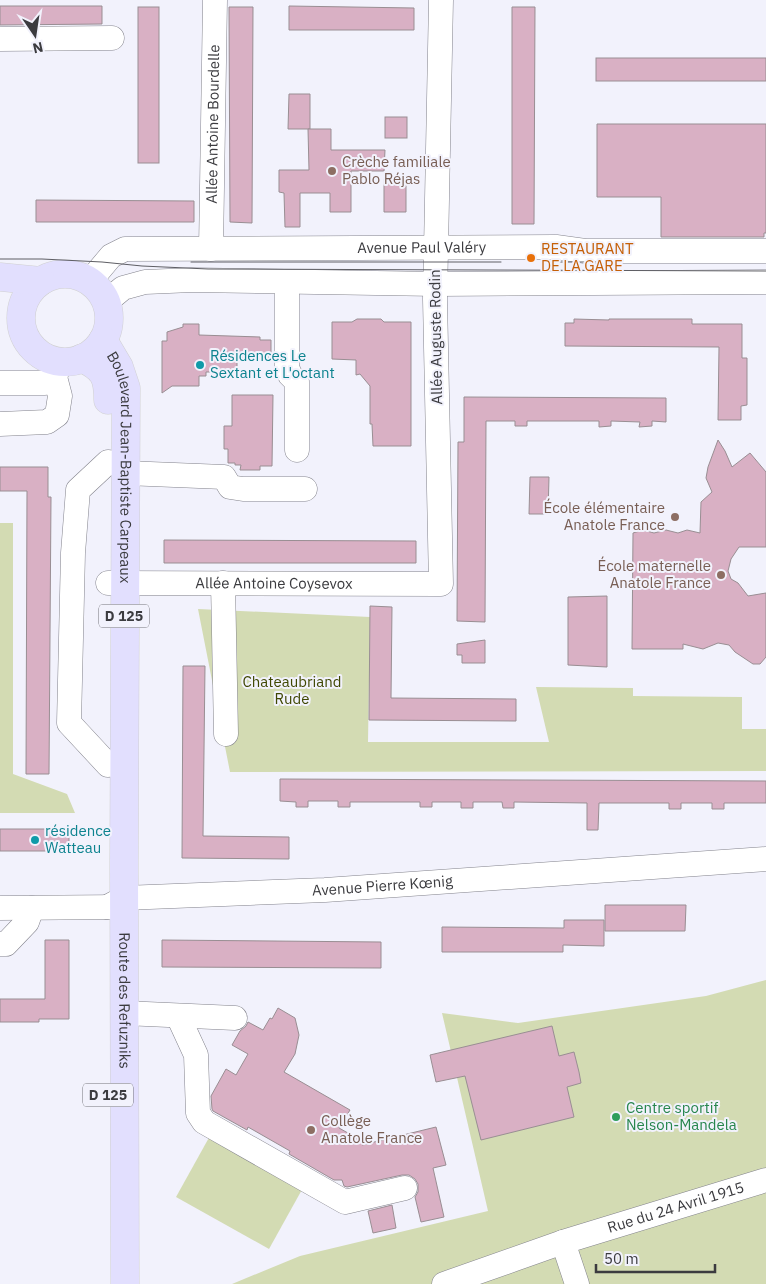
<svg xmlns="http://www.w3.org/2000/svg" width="766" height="1284" viewBox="0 0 766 1284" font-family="'IBM Plex Sans',sans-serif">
  <rect width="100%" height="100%" fill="#f2f2fc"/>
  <!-- green -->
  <g fill="#d3dbb3">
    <polygon points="0,523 13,523 13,774 67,794 75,813 0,813"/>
    <polygon points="198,609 370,617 368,742 549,742 536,687 633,688 633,696 742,697 742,729 766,729 766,771 230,772"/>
    <polygon points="766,980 766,1284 232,1284 300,1256 488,1211 442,1013 518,1023 706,996"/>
    <polygon points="211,1134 304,1186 269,1249 176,1197"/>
  </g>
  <!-- building -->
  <g fill="#d9b0c4" stroke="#998e93">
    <polygon points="0,6 102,6 102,24 0,25"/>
    <polygon points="289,6 414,8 414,30 289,30"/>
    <rect x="138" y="7" width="21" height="156"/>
    <polygon points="229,7 253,7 252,223 230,222"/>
    <polygon points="512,7 535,7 534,224 512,224"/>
    <rect x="596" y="58" width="170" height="23"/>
    <polygon points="289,94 310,94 310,129 288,129"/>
    <rect x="385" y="117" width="22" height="21"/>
    <polygon points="597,124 766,124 766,233 764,233 764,237 661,237 661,197 597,197"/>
    <polygon points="308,129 331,129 331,150 385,150 384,171 351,171 351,212 330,212 330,193 300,193 300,227 285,227 284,193 279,192 279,170 309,170"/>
    <polygon points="384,179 406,180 406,212 384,212"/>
    <polygon points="36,200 194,201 194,222 36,222"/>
    <polygon points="357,319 381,319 384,322 411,322 411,446 373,446 372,424 370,424 370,386 360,374 356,375 356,360 332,359 332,322 352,322"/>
    <polygon points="574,319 609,320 609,319 692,319 692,324 742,324 742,358 747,358 747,405 741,406 741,420 718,420 719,347 565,346 565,323 574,323"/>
    <polygon points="183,324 199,324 199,335 260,337 260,340 271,340 271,357 237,358 237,372 206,372 206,376 199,376 199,386 172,386 162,393 162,341 167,341 167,332 183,327"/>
    <polygon points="232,395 273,395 272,466 260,466 260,470 240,470 241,465 235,465 235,463 228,463 228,449 224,449 224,426 232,426"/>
    <polygon points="464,397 666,398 666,422 652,421 652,426 639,427 640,422 611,421 611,426 599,427 599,421 527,421 527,426 515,426 515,421 486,421 485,622 457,621 458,442 464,442"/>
    <polygon points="718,440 725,451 732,467 750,453 766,472 766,547 739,547 731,559 728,571 731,579 738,583 748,596 766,593 766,657 760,664 753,664 735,652 729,645 718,643 703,649 683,644 683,649 632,649 633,533 643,530 654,533 666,530 678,533 687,530 700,533 701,502 712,492 706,478 708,467"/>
    <polygon points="0,467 48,467 48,497 51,497 49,774 26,774 27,491 0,491"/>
    <polygon points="530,477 549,477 548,514 529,514"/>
    <polygon points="164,540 416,541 416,563 164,563"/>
    <polygon points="607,596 607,667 568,665 568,597"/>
    <polygon points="370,606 392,607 391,698 516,699 516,721 369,720"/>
    <polygon points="485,640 485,663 462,663 462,655 457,655 457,644"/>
    <polygon points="183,666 205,666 203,836 289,837 289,859 182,858"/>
    <polygon points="280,779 766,781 766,803 724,803 724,809 712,809 712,803 681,803 681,809 669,809 669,803 599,803 598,830 587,830 587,803 514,802 514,808 503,808 502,802 473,802 473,808 461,808 461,802 432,802 432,807 420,807 420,802 350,802 350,807 338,807 338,801 308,801 308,807 296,807 296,802 280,801"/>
    <rect x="0" y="829" width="69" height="22"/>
    <polygon points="605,905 686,905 685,931 605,931"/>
    <polygon points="564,920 604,920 604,946 563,945 563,952 442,952 442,927 564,928"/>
    <polygon points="45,940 69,940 69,1019 39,1019 39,1022 0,1022 0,999 45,999"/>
    <polygon points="162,940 381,942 381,968 162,967"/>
    <polygon points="278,1008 295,1018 299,1035 295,1054 284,1072 350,1110 339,1128 364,1142 362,1145 436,1127 446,1165 433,1168 444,1217 421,1222 415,1197 418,1192 418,1184 415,1179 409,1175 402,1175 347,1187 344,1186 342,1180 334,1180 289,1154 290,1151 248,1127 247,1130 213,1111 212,1109 211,1096 226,1069 236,1075 248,1054 232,1045 240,1031 246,1026 248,1022 263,1030 270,1018 272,1019"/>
    <polygon points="552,1026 559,1056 574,1052 579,1072 581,1083 567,1087 574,1117 481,1140 465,1076 436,1082 430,1055"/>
    <polygon points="392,1205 396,1228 373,1233 368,1211"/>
  </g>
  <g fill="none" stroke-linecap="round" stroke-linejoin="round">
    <!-- minor casing -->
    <g stroke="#83838c" stroke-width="25">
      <g id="minor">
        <polyline points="0,39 112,38"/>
        <path id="s1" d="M 211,249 L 215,0"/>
        <path id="s2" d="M 90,281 L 111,256 L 125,249 L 556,247 L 585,251 L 766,251"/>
        <polyline points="287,282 287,367 290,375 297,382 297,450"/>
        <polyline points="106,302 123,288 145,282 192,280 436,284 766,282"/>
        <path d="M 0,383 L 45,383 C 56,379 56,374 60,363"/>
        <polyline points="0,424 47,422 57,415 60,396 55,377"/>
        <polyline points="125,473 224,477 230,487 243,489 305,489"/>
        <path id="s3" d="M 108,583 L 441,584 L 435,299 L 441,0"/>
        <polyline points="223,583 226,734"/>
        <polyline points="108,765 69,723 73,553 78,490 108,462"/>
        <path id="s4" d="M 107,907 L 124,898 L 325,890 L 766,859"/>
        <polyline points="0,908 123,907"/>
        <polyline points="0,944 6,944 27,922 32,908"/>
        <polyline points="124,1013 235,1018"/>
        <polyline points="178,1016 196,1055 198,1113 204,1122 345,1202 405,1188"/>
        <polyline points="563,1242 577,1284"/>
        <path id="s5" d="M 444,1284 L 563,1242 L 766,1180"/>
      </g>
    </g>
    <!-- major casing -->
    <g stroke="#d0d0d1" stroke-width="29">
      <g id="major">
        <circle cx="65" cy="318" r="44"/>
        <polyline points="0,277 41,281"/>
        <path id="s6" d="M 103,340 L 119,367 L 126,388 L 124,865 L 125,1284"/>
        <path d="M 82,358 C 104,369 108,376 108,400"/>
      </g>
    </g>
    <!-- minor -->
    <use href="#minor" stroke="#fff" stroke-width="24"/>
    <!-- major -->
    <use href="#major" stroke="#e2dffe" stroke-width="28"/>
    <!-- tram -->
    <g stroke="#5e5e64" stroke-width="1">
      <polyline points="0,259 42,259 102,262 142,266 208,269 766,271"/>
      <polyline points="191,262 501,262"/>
      <polyline points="546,262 596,262"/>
    </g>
  </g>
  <!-- markers -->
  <g fill="#8d6e63" stroke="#f2f2fc" stroke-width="2">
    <circle cx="332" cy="171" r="5"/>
    <circle cx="675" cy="517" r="5"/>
    <circle cx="721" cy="575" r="5"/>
    <circle cx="311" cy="1130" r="5"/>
  </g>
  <circle fill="#e8710a" stroke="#f2f2fc" stroke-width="2" cx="531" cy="258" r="5"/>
  <g fill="#0f9aa8" stroke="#f2f2fc" stroke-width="2">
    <circle cx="200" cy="365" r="5"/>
    <circle cx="35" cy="840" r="5"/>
  </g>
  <circle fill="#2e9e5b" stroke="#f2f2fc" stroke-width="2" cx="616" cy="1117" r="5"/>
  <g text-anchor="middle" stroke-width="4" stroke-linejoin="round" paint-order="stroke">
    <!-- shield labels -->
    <g fill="#f2f2fc" stroke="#727278" stroke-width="1">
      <rect x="99" y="604.5" width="50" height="23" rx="4"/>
      <rect x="83" y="1083.5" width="50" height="23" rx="4"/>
    </g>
    <g font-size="14" font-weight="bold" fill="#3b3b3f">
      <text x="124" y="621">D 125</text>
      <text x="108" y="1100">D 125</text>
    </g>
    <!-- street labels -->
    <g font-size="15" fill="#3b3b3f" stroke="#f2f2fc">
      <text dy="5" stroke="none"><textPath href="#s1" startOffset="125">Allée Antoine Bourdelle</textPath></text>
      <text dy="5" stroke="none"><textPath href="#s2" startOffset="345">Avenue Paul Valéry</textPath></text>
      <text transform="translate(436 337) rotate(-91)" y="5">Allée Auguste Rodin</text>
      <text dy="5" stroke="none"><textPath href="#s6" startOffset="132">Boulevard Jean-Baptiste Carpeaux</textPath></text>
      <text dy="5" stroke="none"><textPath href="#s3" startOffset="166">Allée Antoine Coysevox</textPath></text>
      <text dy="5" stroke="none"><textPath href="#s4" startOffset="278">Avenue Pierre Kœnig</textPath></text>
      <text dy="5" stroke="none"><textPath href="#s6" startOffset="666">Route des Refuzniks</textPath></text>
      <text dy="5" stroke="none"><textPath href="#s5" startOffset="244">Rue du 24 Avril 1915</textPath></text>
    </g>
    <!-- education labels -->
    <g font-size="15" fill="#785e54" stroke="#f2f2fc" text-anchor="start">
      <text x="342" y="167">Crèche familiale<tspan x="342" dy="17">Pablo Réjas</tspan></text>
      <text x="665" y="513" text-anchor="end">École élémentaire<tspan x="665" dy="17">Anatole France</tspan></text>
      <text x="711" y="571" text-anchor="end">École maternelle<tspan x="711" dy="17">Anatole France</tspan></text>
      <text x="321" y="1126">Collège<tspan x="321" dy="17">Anatole France</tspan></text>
    </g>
    <!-- food labels -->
    <g font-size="15" fill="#c56008" stroke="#f2f2fc" text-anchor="start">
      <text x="541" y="254">RESTAURANT<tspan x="541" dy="17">DE LA GARE</tspan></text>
    </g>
    <!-- culture labels -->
    <g font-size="15" fill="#0d838f" stroke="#f2f2fc" text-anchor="start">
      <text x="210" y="361">Résidences Le<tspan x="210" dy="17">Sextant et L'octant</tspan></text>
      <text x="45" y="836">résidence<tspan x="45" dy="17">Watteau</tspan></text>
    </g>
    <!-- park labels -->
    <g font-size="15" fill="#3f4702" stroke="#f2f2fc">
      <text x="292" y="687">Chateaubriand<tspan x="292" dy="17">Rude</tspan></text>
    </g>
    <!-- leisure labels -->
    <g font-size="15" fill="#27864d" stroke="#f2f2fc" text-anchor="start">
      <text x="626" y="1113">Centre sportif<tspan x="626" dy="17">Nelson-Mandela</tspan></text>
    </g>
  </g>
  <!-- north arrow -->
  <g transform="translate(35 35) rotate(167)" stroke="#f2f2fc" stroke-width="4" paint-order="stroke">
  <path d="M0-4L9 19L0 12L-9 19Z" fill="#3b3b3f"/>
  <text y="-8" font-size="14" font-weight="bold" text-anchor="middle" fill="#3b3b3f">N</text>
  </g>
  <!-- scale -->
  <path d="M596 1264v8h119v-8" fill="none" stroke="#3b3b3f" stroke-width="2.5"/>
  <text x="604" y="1264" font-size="15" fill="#3b3b3f" stroke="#f2f2fc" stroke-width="4" paint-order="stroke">50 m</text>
</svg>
